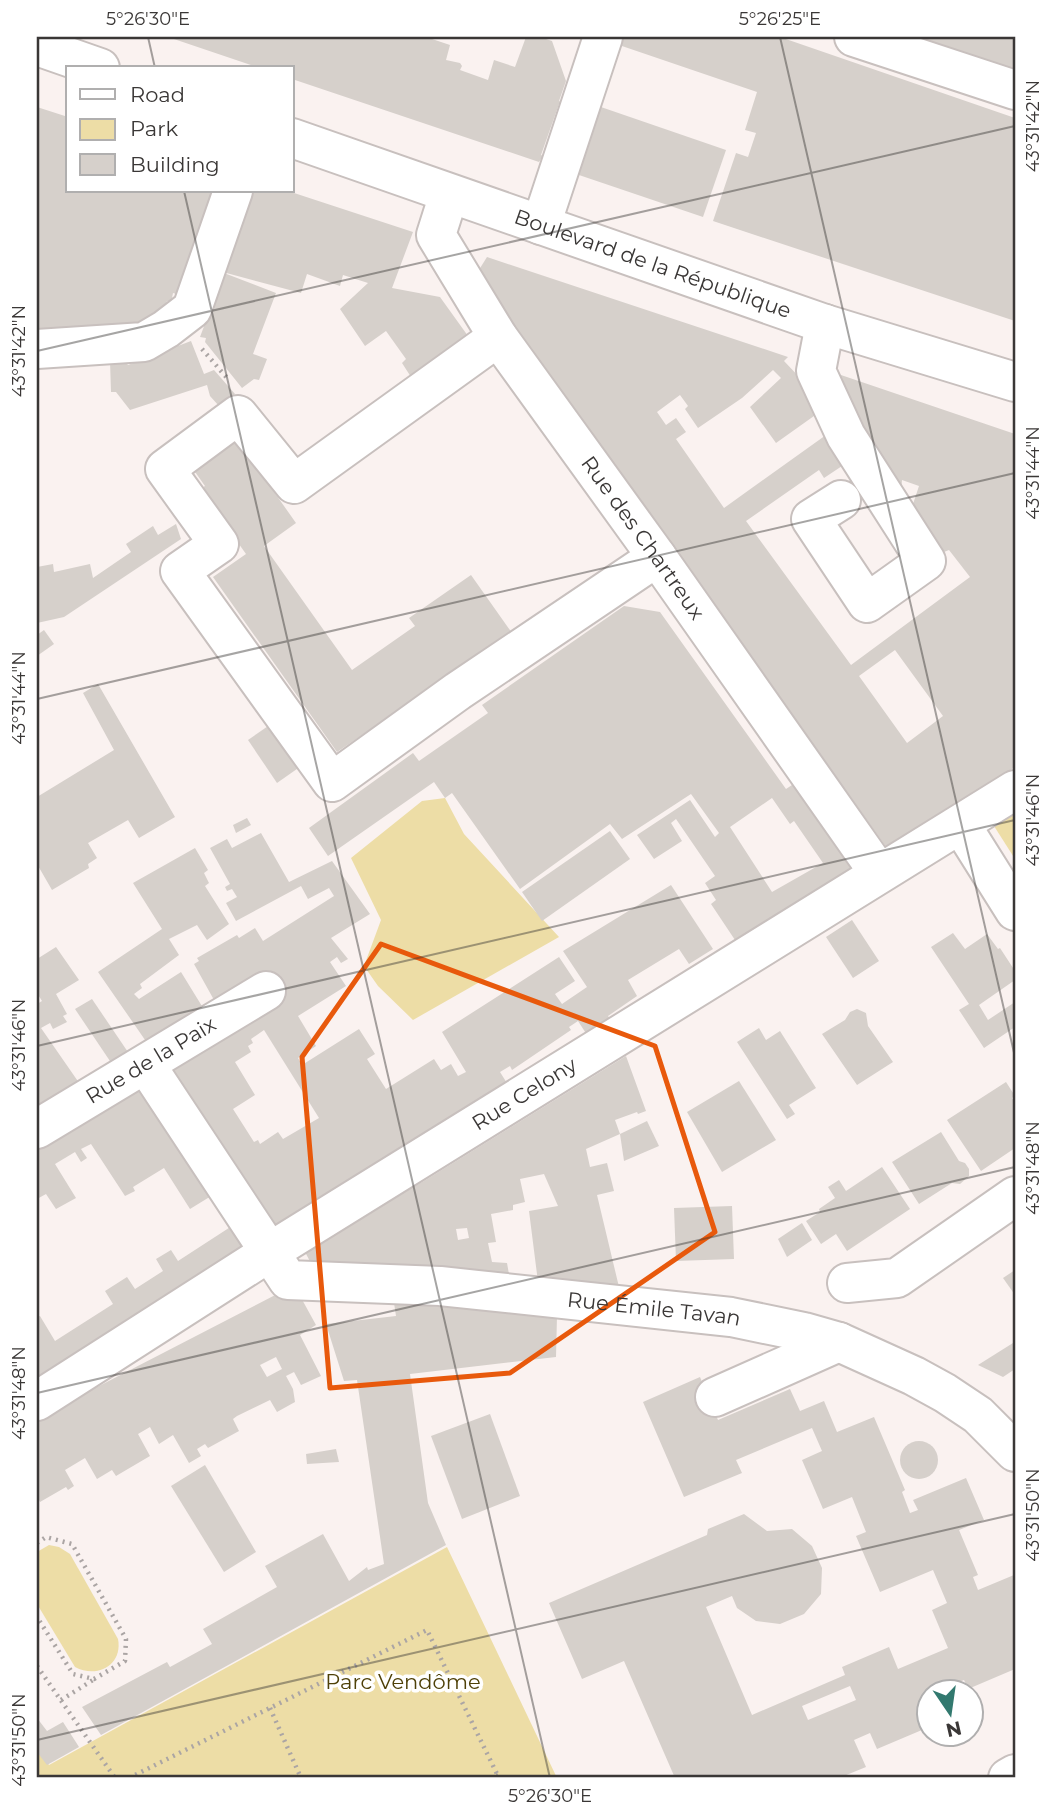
<svg xmlns="http://www.w3.org/2000/svg" width="1052" height="1815" viewBox="0 0 1052 1815" font-family="Montserrat,sans-serif">
  <rect width="100%" height="100%" fill="#faf2f0"/>
  <!-- green -->
  <g fill="#eddda6">
    <polygon points="445,798 464,834 559,937 413,1020 378,986 364,966 381,920 351,858 422,801"/>
    <polygon points="1015,807 1015,859 994,826 995,819"/>
    <path d="M 49,1545 L 59,1547 L 70,1554 L 118,1639 C 123,1665 97,1679 75,1667 L 37,1604 L 37,1552 Z"/>
    <polygon points="447,1547 557,1778 37,1778 37,1753 40,1751 49,1765"/>
  </g>
  <!-- building -->
  <g fill="#d6d0cb" fill-rule="evenodd">
    <polygon points="168,37 426,37 450,45 446,60 460,63 462,66 460,70 488,80 494,60 515,67 526,37 540,37 552,41 566,81 559,101 562,103 559,104 541,155 543,156 539,162 292,79 292,68 260,68"/>
    <polygon points="622,37 780,37 1015,118 1015,321 713,221 736,153 748,157 756,133 745,130 757,92 619,45"/>
    <polygon points="897,37 1015,37 1015,78"/>
    <polygon points="598,106 726,150 703,217 576,174"/>
    <polygon points="37,107 68,117 68,191 215,191 179,295 173,293 171,303 167,301 163,314 142,330 37,331"/>
    <polygon points="248,191 288,191 413,232 392,288 440,297 468,336 411,377 402,363 406,359 386,331 365,346 340,309 368,283 343,275 340,286 307,274 301,293 219,271"/>
    <path d="M 487,257 L 788,357 L 784,361 L 803,381 L 801,384 L 821,411 L 776,443 L 750,407 L 781,378 L 773,370 L 742,398 L 698,428 L 685,409 L 688,406 L 680,395 L 657,412 L 666,425 L 676,418 L 686,432 L 676,439 L 724,508 L 826,435 L 845,464 L 824,478 L 819,470 L 746,521 L 851,665 L 970,577 L 949,550 L 944,552 L 912,507 L 919,486 L 902,480 L 901,492 L 849,417 L 838,374 L 1015,434 L 1015,767 L 889,851 L 519,332 L 515,335 L 512,330 L 516,328 L 477,273 ZM 895,650 L 943,716 L 907,743 L 859,676 Z"/>
    <polygon points="224,273 276,293 253,354 267,359 259,380 254,379 242,388 205,342 206,338 200,337"/>
    <polygon points="191,341 204,374 214,370 235,394 219,406 210,396 207,385 130,410 116,392 111,392 110,361 125,361 128,365"/>
    <polygon points="236,438 296,523 264,546 352,670 415,626 409,618 471,575 512,633 337,752 213,577 246,554 200,489 205,486 193,469"/>
    <polygon points="176,524 181,539 64,617 37,623 37,567 53,564 54,572 90,564 93,578 131,552 126,544 153,526 158,535"/>
    <path d="M 624,606 L 660,612 L 786,789 L 798,781 L 857,866 L 737,943 L 711,904 L 716,900 L 705,883 L 715,876 L 676,819 L 671,823 L 682,841 L 654,859 L 637,835 L 690,800 L 715,837 L 719,833 L 691,794 L 622,839 L 610,824 L 520,889 L 452,793 L 445,798 L 434,782 L 328,856 L 309,828 L 413,753 L 419,761 L 488,713 L 482,705 ZM 772,798 L 790,824 L 794,821 L 823,863 L 772,892 L 730,827 Z"/>
    <polygon points="44,630 54,644 37,656 37,635"/>
    <polygon points="98,684 175,817 139,838 128,820 88,843 97,858 88,864 89,868 52,890 37,864 37,797 114,750 83,693"/>
    <polygon points="274,722 304,764 277,783 248,740"/>
    <polygon points="247,818 251,825 236,833 233,825"/>
    <polygon points="610,831 630,859 542,921 522,892"/>
    <path d="M 261,833 L 289,882 L 332,861 L 370,914 L 331,938 L 348,959 L 341,963 L 337,957 L 330,962 L 346,986 L 298,1016 L 316,1046 L 298,1058 L 302,1065 L 359,1029 L 375,1054 L 367,1059 L 386,1089 L 434,1059 L 441,1070 L 451,1064 L 458,1076 L 466,1072 L 442,1032 L 559,957 L 575,981 L 555,994 L 562,1004 L 587,987 L 563,951 L 671,885 L 713,949 L 689,964 L 679,949 L 628,980 L 637,996 L 608,1016 L 613,1023 L 589,1038 L 578,1021 L 569,1027 L 571,1030 L 512,1070 L 510,1066 L 500,1072 L 510,1088 L 289,1229 L 266,1229 L 164,1067 L 219,1009 L 194,964 L 199,961 L 197,958 L 237,935 L 239,938 L 255,928 L 263,941 L 334,896 L 329,888 L 308,899 L 301,886 L 236,921 L 226,903 L 237,897 L 232,889 L 227,891 L 225,887 L 230,884 L 210,848 L 227,839 L 232,848 ZM 264,1030 L 319,1118 L 283,1139 L 278,1132 L 260,1144 L 258,1140 L 254,1142 L 233,1109 L 255,1095 L 235,1062 L 251,1052 L 248,1046 L 253,1043 L 251,1039 Z"/>
    <polygon points="195,848 208,870 204,873 209,883 205,886 229,924 207,940 197,925 169,939 179,955 140,984 142,988 134,994 139,999 181,972 208,1016 152,1050 98,972 162,929 133,883"/>
    <polygon points="852,920 879,961 853,978 826,937"/>
    <polygon points="953,933 965,949 987,934 998,949 1000,948 1015,971 1015,980 979,1005 988,1020 1015,1002 1015,1027 984,1048 959,1010 969,1004 931,947"/>
    <polygon points="56,947 79,980 56,994 67,1014 63,1016 67,1022 53,1029 50,1023 41,1028 84,1090 37,1119 37,1004 42,1001 37,993 37,959"/>
    <polygon points="92,999 134,1061 116,1070 75,1009"/>
    <polygon points="857,1009 866,1013 868,1026 893,1062 857,1085 822,1034 845,1020 850,1012"/>
    <polygon points="759,1028 766,1040 780,1031 816,1088 789,1105 795,1114 787,1119 737,1042"/>
    <path d="M 626,1056 L 646,1111 L 638,1114 L 637,1112 L 615,1120 L 620,1134 L 586,1149 L 590,1167 L 607,1163 L 614,1191 L 597,1195 L 619,1287 L 538,1282 L 529,1211 L 558,1206 L 544,1174 L 520,1179 L 525,1202 L 513,1205 L 513,1210 L 491,1214 L 496,1242 L 488,1243 L 492,1262 L 507,1263 L 510,1280 L 315,1271 L 304,1250 L 424,1181 ZM 467,1228 L 469,1238 L 458,1240 L 456,1229 Z"/>
    <polygon points="739,1081 776,1140 722,1172 687,1112"/>
    <polygon points="1006,1082 1015,1096 1012,1098 1015,1102 1015,1148 981,1171 947,1120"/>
    <polygon points="132,1089 155,1093 216,1193 190,1209 164,1168 133,1187 135,1191 125,1196 91,1144 81,1149 87,1158 81,1162 75,1152 55,1164 76,1198 56,1209 46,1194 37,1199 37,1143"/>
    <polygon points="647,1121 659,1146 624,1161 620,1134"/>
    <polygon points="941,1132 959,1161 965,1163 969,1169 969,1176 960,1184 952,1183 919,1204 892,1162"/>
    <polygon points="882,1167 910,1209 847,1251 836,1234 821,1244 806,1221 820,1212 819,1209 835,1198 828,1187 839,1180 846,1191"/>
    <polygon points="732,1206 734,1259 676,1261 674,1208"/>
    <polygon points="802,1223 812,1240 787,1257 778,1239"/>
    <polygon points="235,1224 254,1252 37,1385 37,1317 40,1316 55,1341 113,1304 105,1291 127,1277 135,1289 163,1271 156,1259 171,1250 178,1261"/>
    <polygon points="1015,1270 1015,1295 1003,1278"/>
    <path d="M 281,1292 L 299,1294 L 316,1325 L 300,1335 L 321,1376 L 301,1385 L 294,1372 L 286,1376 L 293,1389 L 295,1402 L 277,1412 L 270,1400 L 237,1416 L 233,1419 L 239,1431 L 208,1448 L 205,1444 L 197,1449 L 201,1456 L 189,1463 L 173,1435 L 159,1444 L 150,1427 L 138,1434 L 150,1456 L 116,1476 L 112,1470 L 97,1479 L 85,1458 L 65,1470 L 74,1486 L 68,1490 L 66,1487 L 40,1502 L 37,1496 L 37,1422 L 72,1400 ZM 276,1357 L 282,1369 L 267,1377 L 260,1365 Z"/>
    <polygon points="394,1303 557,1316 556,1357 410,1374 428,1503 446,1545 101,1735 82,1707 167,1662 170,1667 212,1644 203,1629 277,1587 265,1566 323,1534 349,1581 367,1567 368,1570 384,1564 357,1380 344,1381 326,1324 396,1316"/>
    <polygon points="1013,1343 1015,1347 1015,1369 1003,1377 978,1365"/>
    <path d="M 700,1377 L 718,1420 L 790,1389 L 800,1411 L 824,1401 L 837,1432 L 874,1417 L 905,1490 L 902,1492 L 910,1513 L 918,1510 L 913,1500 L 966,1478 L 984,1520 L 959,1530 L 978,1575 L 973,1577 L 978,1590 L 1014,1575 L 1015,1579 L 1015,1669 L 968,1689 L 964,1680 L 945,1688 L 947,1692 L 929,1692 L 929,1727 L 877,1749 L 870,1733 L 854,1740 L 866,1767 L 839,1778 L 675,1778 L 624,1661 L 582,1679 L 549,1603 L 707,1535 L 708,1529 L 744,1514 L 767,1531 L 792,1529 L 812,1546 L 822,1568 L 821,1594 L 804,1614 L 780,1624 L 756,1621 L 737,1608 L 732,1596 L 706,1607 L 752,1715 L 845,1675 L 842,1667 L 889,1647 L 898,1669 L 948,1648 L 932,1610 L 947,1603 L 933,1570 L 880,1592 L 856,1536 L 866,1532 L 852,1497 L 823,1509 L 802,1460 L 822,1451 L 812,1428 L 736,1460 L 742,1473 L 684,1497 L 643,1402 ZM 850,1686 L 856,1700 L 808,1720 L 802,1706 Z"/>
    <polygon points="490,1414 520,1496 462,1519 431,1436"/>
    <circle cx="919" cy="1460" r="19"/>
    <polygon points="336,1449 339,1462 307,1464 306,1454"/>
    <polygon points="205,1465 256,1552 224,1572 171,1486"/>
    <polygon points="37,1718 47,1731 63,1722 79,1747 47,1765 37,1752"/>
  </g>
  <g fill="none" stroke-linecap="round" stroke-linejoin="round">
    <!-- minor casing -->
    <g stroke="#c8c0be" stroke-width="42">
      <g id="minor">
        <polyline points="854,37 1015,90"/>
        <path id="s1" d="M 449,194 L 436,235 L 498,337 L 657,557 L 879,873"/>
        <polyline points="541,225 603,37"/>
        <polyline points="825,324 816,371 846,436 926,561 867,603 811,519 841,500"/>
        <polyline points="498,337 294,484 238,415 165,469 219,544 180,571 332,782 458,691 657,557"/>
        <polyline points="37,349 144,342 166,329 192,309 233,191"/>
        <polyline points="961,825 1015,911"/>
        <path id="s2" d="M 146,1065 L 288,1280 L 440,1286 L 731,1317 L 804,1332 L 839,1342 L 914,1376 L 945,1393 L 978,1415 L 1015,1452"/>
        <path id="s3" d="M 37,1129 L 266,991"/>
        <polyline points="847,1283 897,1278 1015,1196"/>
        <polyline points="715,1397 839,1342"/>
        <path id="s4" d="M 37,1401 L 276,1248 L 1015,790"/>
      </g>
    </g>
    <!-- major casing -->
    <g stroke="#c8c0be" stroke-width="42">
      <g id="major">
        <polyline points="37,46 100,68"/>
        <path id="s5" d="M 292,138 L 825,324 L 1015,382"/>
        <polyline points="1008,1778 1015,1774"/>
      </g>
    </g>
    <!-- path -->
    <g stroke="#aba5a4" stroke-width="4.5" stroke-dasharray="2 5" stroke-linecap="butt">
      <polyline points="202,349 228,379"/>
      <polyline points="37,1543 46,1537 72,1544 126,1639 125,1661 94,1679 73,1674 37,1617"/>
      <polyline points="37,1666 115,1778"/>
      <polyline points="61,1700 93,1680"/>
      <polyline points="270,1708 301,1778"/>
      <polyline points="129,1778 427,1630 499,1778"/>
      <polyline points="490,1778 498,1775"/>
    </g>
    <!-- minor -->
    <use href="#minor" stroke="#fff" stroke-width="38"/>
    <!-- major -->
    <use href="#major" stroke="#fff" stroke-width="38"/>
  </g>
  <!-- marked area -->
  <path fill="none" stroke="#e8590c" stroke-width="5" stroke-linejoin="round" d="M 381,944 L 655,1046 L 715,1232 L 510,1373 L 330,1388 L 302,1057 Z"/>
  <!-- ticks -->
  <path fill="none" stroke="#3a3736" stroke-width="2" stroke-opacity="0.45" d="M 148,37 L 155,68M 780,37 L 1015,1057M 184,191 L 550,1778M 37,351 L 1015,126M 37,699 L 1015,473M 37,1046 L 1015,820M 37,1393 L 1015,1167M 37,1740 L 1015,1514"/>
  <g text-anchor="middle" stroke-width="7" stroke-linejoin="round" paint-order="stroke">
    <!-- street labels -->
    <g font-size="21" fill="#3a3736" stroke="#fff">
      <text dy="7" stroke="none"><textPath href="#s5" startOffset="382">Boulevard de la République</textPath></text>
      <text dy="7" stroke="none"><textPath href="#s1" startOffset="410">Rue des Chartreux</textPath></text>
      <text dy="7" stroke="none"><textPath href="#s3" startOffset="133">Rue de la Paix</textPath></text>
      <text dy="7" stroke="none"><textPath href="#s4" startOffset="576">Rue Celony</textPath></text>
      <text dy="7" stroke="none"><textPath href="#s2" startOffset="625">Rue Émile Tavan</textPath></text>
    </g>
    <!-- park labels -->
    <g font-size="21" fill="#4f4108" stroke="#fff">
      <text x="403" y="1689">Parc Vendôme</text>
    </g>
  </g>
  <!-- border -->
  <rect width="1052" height="1815" fill="none" stroke="#ffffff" stroke-width="77"/>
  <!-- legend -->
  <rect x="66" y="66" width="228" height="126" fill="#ffffff" stroke="#b0afaf" stroke-width="2"/>
  <rect x="80" y="89" width="35" height="10" fill="#ffffff" stroke="#b0afaf" stroke-width="2"/>
  <text x="130" y="102" font-size="21" fill="#3a3736">Road</text>
  <rect x="80" y="119" width="35" height="21" fill="#eddda6" stroke="#b0afaf" stroke-width="2"/>
  <text x="130" y="136" font-size="21" fill="#3a3736">Park</text>
  <rect x="80" y="154" width="35" height="21" fill="#d6d0cb" stroke="#b0afaf" stroke-width="2"/>
  <text x="130" y="172" font-size="21" fill="#3a3736">Building</text>
  <!-- north arrow -->
  <g transform="translate(950 1713) rotate(167)"><circle r="33" fill="#ffffff" stroke="#b0afaf" stroke-width="2"/>
  <path d="M0-5L12 26L0 18L-12 26Z" fill="#32796f"/>
  <text y="-10" font-size="19" font-weight="bold" text-anchor="middle" fill="#3a3736">N</text>
  </g>
  <rect x="38" y="38" width="976" height="1738" fill="none" stroke="#3a3736" stroke-width="2.5"/>
  <g font-size="18" text-anchor="middle" fill="#3a3736">
    <text x="148" y="25">5°26'30"E</text>
    <text x="780" y="25">5°26'25"E</text>
    <text transform="translate(1033 126) rotate(-90)" y="6">43°31'42"N</text>
    <text transform="translate(19 351) rotate(-90)" y="6">43°31'42"N</text>
    <text transform="translate(1033 473) rotate(-90)" y="6">43°31'44"N</text>
    <text transform="translate(19 698) rotate(-90)" y="6">43°31'44"N</text>
    <text transform="translate(1033 820) rotate(-90)" y="6">43°31'46"N</text>
    <text transform="translate(19 1045) rotate(-90)" y="6">43°31'46"N</text>
    <text transform="translate(1033 1168) rotate(-90)" y="6">43°31'48"N</text>
    <text transform="translate(19 1393) rotate(-90)" y="6">43°31'48"N</text>
    <text transform="translate(1033 1515) rotate(-90)" y="6">43°31'50"N</text>
    <text transform="translate(19 1740) rotate(-90)" y="6">43°31'50"N</text>
    <text x="550" y="1802">5°26'30"E</text>
  </g>
</svg>
